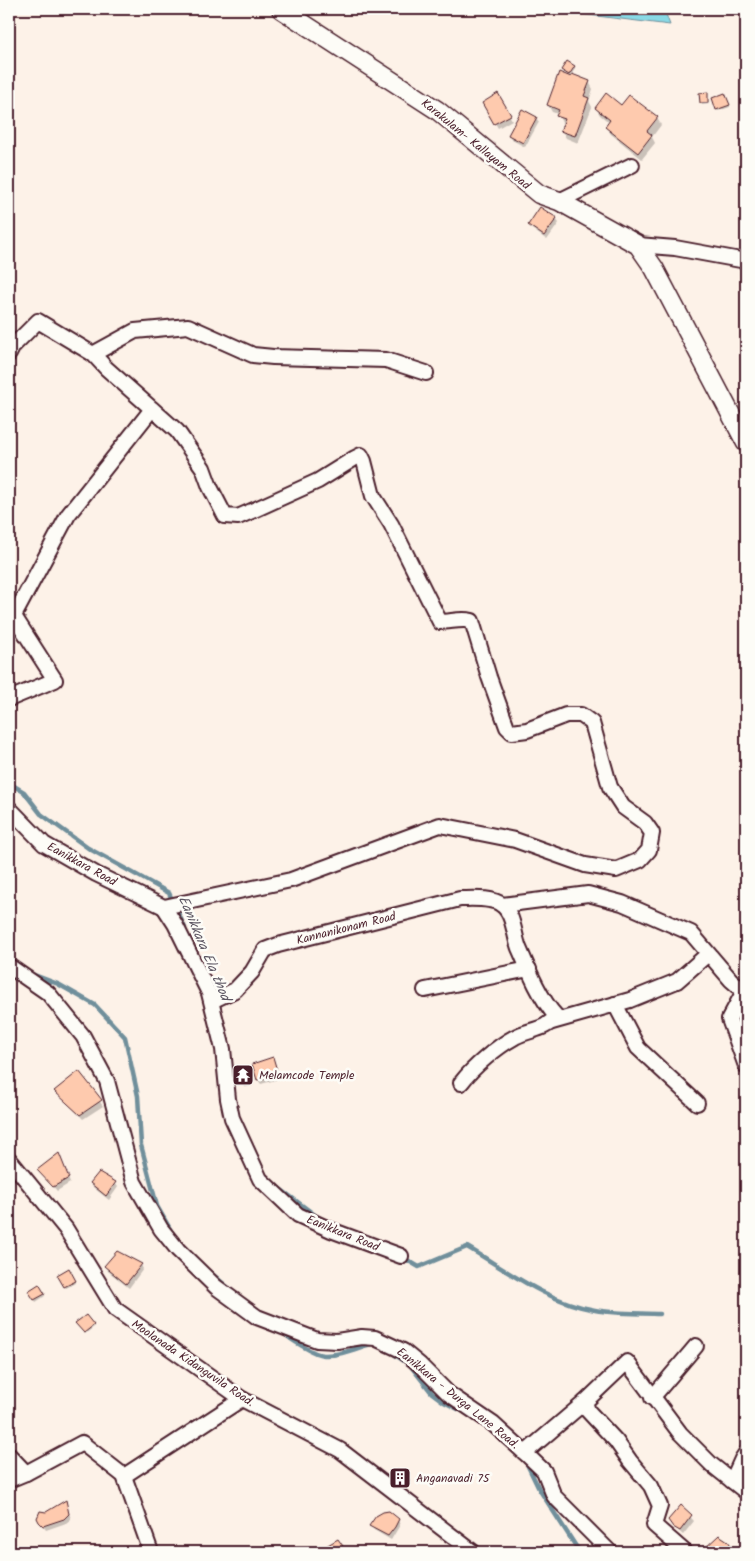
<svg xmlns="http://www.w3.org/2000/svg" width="755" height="1561" viewBox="0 0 755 1561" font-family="Kalam,sans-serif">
  <rect width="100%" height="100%" fill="#fdf2e8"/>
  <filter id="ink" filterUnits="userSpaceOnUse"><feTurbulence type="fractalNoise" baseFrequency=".02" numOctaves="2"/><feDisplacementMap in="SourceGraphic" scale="10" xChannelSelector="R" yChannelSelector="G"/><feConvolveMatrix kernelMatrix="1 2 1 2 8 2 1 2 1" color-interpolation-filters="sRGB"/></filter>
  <g filter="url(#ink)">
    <!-- water -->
    <polygon fill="#89d9e5" stroke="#708f9b" points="565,9 664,9 670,25 564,12"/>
    <!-- shadow -->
    <g fill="#0003">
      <polygon points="574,67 575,69 571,75 589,82 593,89 589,101 592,107 578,143 566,138 562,131 565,124 562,123 558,114 552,112 548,105 573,78 562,70"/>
      <polygon points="707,93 709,104 702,105 701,103"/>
      <polygon points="498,95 512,120 498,128 483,103"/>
      <polygon points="629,96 657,118 661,125 652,137 655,143 642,159 611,134 606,127 610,123 600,115 596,108 621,106"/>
      <polygon points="726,96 730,107 718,111 717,110"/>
      <polygon points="536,118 539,122 525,147 512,140 509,135"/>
      <polygon points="556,219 559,223 547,240 532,229 529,225"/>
      <polygon points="275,1063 279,1079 261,1084 258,1080"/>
      <polygon points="245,1069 247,1074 244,1076 246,1080 250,1078 253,1085 246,1087 240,1070"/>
      <polygon points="79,1073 103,1106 83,1119 56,1091"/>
      <polygon points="61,1159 70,1183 57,1191 39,1170"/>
      <polygon points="115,1183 118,1187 109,1200 94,1188 91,1184"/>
      <polygon points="141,1265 143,1269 129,1288 108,1271 105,1266"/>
      <polygon points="69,1270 76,1283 66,1288 59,1275"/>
      <polygon points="39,1286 45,1296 36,1302 30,1291"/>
      <polygon points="78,1325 93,1325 94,1327 85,1334"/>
      <polygon points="394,1479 409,1480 410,1482 404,1488"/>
      <polygon points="66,1502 71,1519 66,1523 46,1530 41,1523 46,1513"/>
      <polygon points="681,1507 694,1521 683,1535 672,1525"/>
      <polygon points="398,1520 400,1525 391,1540 374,1530 371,1526"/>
      <polygon points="731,1548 734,1552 705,1552 706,1550"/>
    </g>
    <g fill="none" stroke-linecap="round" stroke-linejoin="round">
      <!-- stream -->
      <g stroke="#708f9b" stroke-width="4.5">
        <polyline points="9,783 24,792 41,814 88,848 169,893 185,928"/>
        <polyline points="29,973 58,984 95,1005 125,1037 138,1096 141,1145 157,1206 173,1234"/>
        <polyline points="279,1188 319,1218"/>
        <path d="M 402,1257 L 419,1267 L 467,1247 C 508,1271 547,1302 595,1310 C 616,1314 639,1313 660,1314"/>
        <polyline points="211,1273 232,1291"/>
        <path d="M 282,1332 C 290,1339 314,1355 324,1355 C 340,1356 359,1347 374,1343"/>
        <polyline points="392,1353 410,1365 432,1393 444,1402 468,1414"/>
        <polyline points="526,1462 539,1489 577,1548 584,1552"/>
      </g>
    </g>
    <!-- building -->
    <g fill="#fecaae" stroke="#4a1f2b">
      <polygon points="567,61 575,66 569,75 561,70"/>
      <polygon points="559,72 571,77 572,74 590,81 584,96 589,98 575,136 560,131 565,119 556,116 559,110 547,105"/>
      <polygon points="708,92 708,103 700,103 699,93"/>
      <polygon points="498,93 511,115 494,124 482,103"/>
      <polygon points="606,93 621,105 629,95 658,117 647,131 652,135 638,153 605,127 610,120 595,108"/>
      <polygon points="725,93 730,105 716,110 712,98"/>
      <polygon points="522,109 537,117 523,143 508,135"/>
      <polygon points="540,207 557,218 544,236 528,225"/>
      <polygon points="273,1057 278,1074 257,1080 252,1064"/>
      <polygon points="245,1067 247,1072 244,1074 246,1079 251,1077 253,1083 244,1086 239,1070"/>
      <polygon points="79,1071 102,1100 80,1115 54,1091"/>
      <polygon points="59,1153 69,1178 53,1187 37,1170"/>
      <polygon points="99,1172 116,1182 106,1196 90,1183"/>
      <polygon points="117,1251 142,1264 126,1284 104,1266"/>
      <polygon points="69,1268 76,1281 64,1287 57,1275"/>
      <polygon points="39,1284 45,1294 34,1300 28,1291"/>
      <polygon points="86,1315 94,1325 84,1333 75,1323"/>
      <polygon points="398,1469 410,1480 403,1487 391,1477"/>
      <polygon points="66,1500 69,1514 64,1519 43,1526 39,1522 37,1518 40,1511 46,1512"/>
      <polygon points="681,1505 692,1515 680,1531 673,1527 668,1520"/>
      <polygon points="389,1511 399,1519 395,1527 388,1536 369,1526 376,1516 383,1512"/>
      <polygon points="719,1535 728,1541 732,1547 730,1552 704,1552 704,1549"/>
      <polygon points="338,1539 347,1552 321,1552 321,1549"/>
    </g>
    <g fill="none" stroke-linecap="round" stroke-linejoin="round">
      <!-- minor casing -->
      <g stroke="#4a1f2b" stroke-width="18">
        <g id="minor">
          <polyline points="559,201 632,165"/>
          <polyline points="638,245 675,248 746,261"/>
          <polyline points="9,354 13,346 38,321 93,354"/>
          <polyline points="9,699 55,680 14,616 68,515 152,409"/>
          <path d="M 9,808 L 44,844 L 96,874 L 164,907 L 291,880 L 440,825 L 515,840 L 585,865 L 616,870 L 640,860 L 649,850 L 652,833 L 645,823 L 623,807 L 610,787 L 592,723 L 581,715 L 566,715 L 527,730 L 512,732 L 507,727 L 489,677 L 472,621 C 461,618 451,622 440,622 L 391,524 L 373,496 L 364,461 L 361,455 L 355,458 L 318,481 L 254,510 L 238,517 L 225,516 L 210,487 L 203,468 L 177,431 L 106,368 L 93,354 L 135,331 L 188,326 L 253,355 L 273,357 L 386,360 L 426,373"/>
          <polyline points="502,905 588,894 622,903 691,933 731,980 746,993"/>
          <polyline points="164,907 175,924 209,993 223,1049 228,1099 232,1118 260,1179 298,1215 331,1230 401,1256"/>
          <polyline points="9,966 48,993 83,1036 107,1081 134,1182 161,1229 178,1250 216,1287 257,1317 317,1340 337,1341 362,1337 375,1338 403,1351 420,1365 449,1394 493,1424 525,1453 544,1471 554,1496 610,1552"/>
          <polyline points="425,990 529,969"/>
          <polyline points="744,991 729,1019 746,1066"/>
          <path d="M 212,1001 L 235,990 L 252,972 L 265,950 L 278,945 L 460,899 C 472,899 492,897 502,905 C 514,914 514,936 519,948 C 528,969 541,1000 556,1016 C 546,1031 529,1029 515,1037 C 498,1046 473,1067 461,1083"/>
          <polyline points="615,1004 638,1048 697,1103"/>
          <polyline points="552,1022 630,1000 677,981 708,954"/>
          <polyline points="9,1159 66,1229 115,1309 242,1399 340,1450 473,1552"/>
          <polyline points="652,1398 696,1346"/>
          <polyline points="525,1453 585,1402"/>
          <polyline points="9,1455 26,1473 9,1480"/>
          <polyline points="26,1473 82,1443 124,1476 151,1552"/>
          <polyline points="124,1476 242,1399"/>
          <polyline points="732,1481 742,1459 746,1453"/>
          <polyline points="685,1552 654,1525 660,1506 651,1486 630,1461 616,1441 588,1411 585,1402 627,1362 680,1433 712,1465 746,1492"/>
        </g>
      </g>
      <!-- tertiary casing -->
      <g stroke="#4a1f2b" stroke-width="21">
        <polyline id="tertiary" points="281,9 437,110 539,194 559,201 638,245 654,268 746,443"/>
      </g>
      <!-- minor -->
      <use href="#minor" stroke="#fdfcf7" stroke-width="14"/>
      <!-- tertiary -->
      <use href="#tertiary" stroke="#fdfcf7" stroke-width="18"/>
    </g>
  </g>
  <!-- icons -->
  <defs>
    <g id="temple-square" transform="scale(1.125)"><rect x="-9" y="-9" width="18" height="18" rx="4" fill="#4a1f2b" stroke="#fdfcf7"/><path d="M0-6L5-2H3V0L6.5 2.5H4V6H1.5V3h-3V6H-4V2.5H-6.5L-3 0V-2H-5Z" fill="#fff"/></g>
    <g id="building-square" transform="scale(1.125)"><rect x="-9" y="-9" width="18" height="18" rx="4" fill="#4a1f2b" stroke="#fdfcf7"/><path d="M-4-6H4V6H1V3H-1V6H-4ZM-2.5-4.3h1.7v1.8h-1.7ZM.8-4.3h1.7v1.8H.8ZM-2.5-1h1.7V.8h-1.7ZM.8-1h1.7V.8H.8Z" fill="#fff"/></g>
  </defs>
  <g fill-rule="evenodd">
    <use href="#temple-square" x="243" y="1075"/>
    <use href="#building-square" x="400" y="1478"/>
  </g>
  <g text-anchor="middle" stroke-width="5" stroke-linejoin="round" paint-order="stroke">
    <!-- street labels -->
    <g font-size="12" fill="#4a1f2b" stroke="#fdfcf7">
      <text transform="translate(476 144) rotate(39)" y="4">Karakulam- Kallayam Road</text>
      <text transform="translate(82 864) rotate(29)" y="4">Eanikkara Road</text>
      <text transform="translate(346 928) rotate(-14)" y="4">Kannanikonam Road</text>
      <text transform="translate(343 1233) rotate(22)" y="4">Eanikkara Road</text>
      <text transform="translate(193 1363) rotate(34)" y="4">Moolanada Kidanguvila Road.</text>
      <text transform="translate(458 1398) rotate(39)" y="4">Eanikkara - Durga Lane Road.</text>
    </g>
    <!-- poi labels -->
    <g font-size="12" fill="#4a1f2b" stroke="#fdfcf7" text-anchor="start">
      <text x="259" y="1079">Melamcode Temple</text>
      <text x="416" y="1482">Anganavadi 75</text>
    </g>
    <!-- water labels -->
    <g font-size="14" font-style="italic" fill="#5d5763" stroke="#fdfcf7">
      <text transform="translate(205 948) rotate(67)" y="5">Eanikkara Ela thod</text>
    </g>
  </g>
  <!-- margin -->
  <rect width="755" height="1561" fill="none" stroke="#fdfcf7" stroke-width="30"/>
  <rect x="15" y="15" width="725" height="1531" fill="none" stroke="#4a1f2b" stroke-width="2" filter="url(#ink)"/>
</svg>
